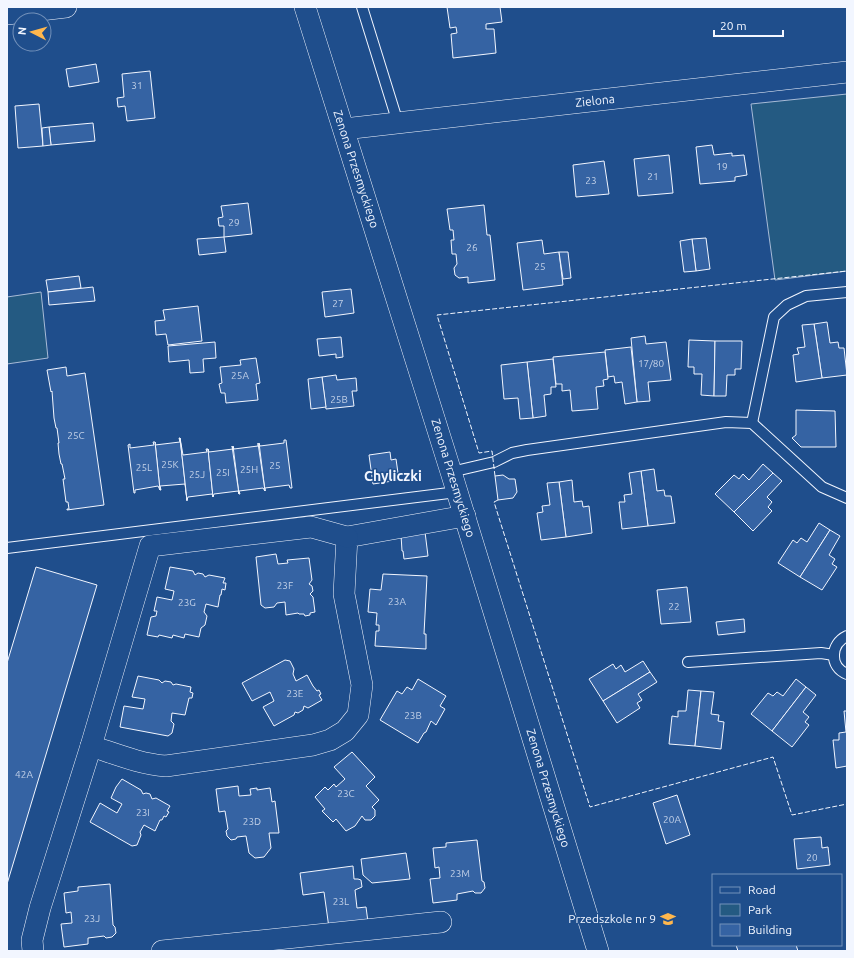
<svg xmlns="http://www.w3.org/2000/svg" width="854" height="958" viewBox="0 0 854 958" font-family="Ubuntu,sans-serif">
  <rect width="100%" height="100%" fill="#1f4e8c"/>
  <!-- green -->
  <g fill="#245a82" stroke="#a8bbd7">
    <polygon points="847,94 847,271 775,280 751,104"/>
    <polygon points="41,292 48,358 7,364 7,297"/>
  </g>
  <!-- building -->
  <g fill="#3563a3" stroke="#f2f6ff">
    <polygon points="447,7 500,7 502,22 486,24 486,29 494,29 496,53 453,58 451,34 457,33 456,27 450,28"/>
    <polygon points="96,64 99,82 69,87 66,69"/>
    <polygon points="150,71 155,118 127,121 125,106 118,107 117,98 124,97 122,74"/>
    <polygon points="39,104 43,146 18,148 15,106"/>
    <polygon points="93,123 95,141 51,145 49,127"/>
    <polygon points="49,127 51,145 43,146 42,128"/>
    <polygon points="712,145 714,155 732,153 732,156 744,155 747,175 735,177 735,181 700,184 696,147"/>
    <polygon points="669,155 673,193 638,196 634,159"/>
    <polygon points="604,161 609,194 576,197 573,165"/>
    <polygon points="248,203 252,234 224,237 224,226 219,226 218,218 223,217 221,206"/>
    <polygon points="484,205 487,235 490,235 495,280 468,283 468,277 459,278 455,275 454,268 457,264 456,254 452,254 451,240 454,240 453,230 450,230 447,209"/>
    <polygon points="224,237 226,252 199,255 197,239"/>
    <polygon points="706,238 710,269 696,271 692,239"/>
    <polygon points="692,239 696,271 684,272 680,241"/>
    <polygon points="542,240 544,254 559,252 563,285 523,290 517,243"/>
    <polygon points="559,252 568,252 571,278 563,279"/>
    <polygon points="79,276 81,288 48,292 46,280"/>
    <polygon points="93,287 95,301 49,305 48,292"/>
    <polygon points="351,289 354,313 325,317 322,292"/>
    <polygon points="198,306 202,341 168,345 166,334 156,335 155,321 165,320 163,310"/>
    <polygon points="827,322 830,343 838,342 839,348 844,348 847,375 822,378 814,324"/>
    <polygon points="814,324 822,378 796,382 793,355 799,354 797,348 805,347 802,325"/>
    <polygon points="645,336 646,344 666,342 671,380 648,382 650,401 637,402 631,338"/>
    <polygon points="341,337 343,357 336,358 336,354 319,356 317,339"/>
    <polygon points="689,340 715,341 714,396 701,395 702,374 694,374 694,367 688,367"/>
    <polygon points="715,341 742,341 741,369 735,369 735,375 727,375 726,396 714,396"/>
    <polygon points="215,342 216,358 203,359 204,372 190,373 189,360 169,362 168,346"/>
    <polygon points="631,347 637,402 625,404 622,382 615,383 614,376 608,377 605,350"/>
    <polygon points="605,352 608,379 603,380 604,386 596,387 598,409 572,411 570,390 562,391 562,384 556,384 553,357"/>
    <polygon points="256,358 260,383 256,384 258,400 226,403 225,393 221,393 219,384 222,383 220,367 241,365 240,360"/>
    <polygon points="553,359 556,387 551,387 551,394 544,395 546,416 533,418 527,362"/>
    <polygon points="527,362 533,418 520,419 518,398 504,399 501,365"/>
    <polygon points="66,367 67,376 85,373 104,505 67,510 67,509 69,509 68,502 66,502 63,479 65,479 62,464 61,464 59,454 58,443 59,443 57,428 56,428 54,418 52,391 51,392 47,370"/>
    <polygon points="336,375 337,380 356,378 357,391 352,391 354,406 326,409 322,377"/>
    <polygon points="322,377 326,407 311,409 308,379"/>
    <polygon points="796,410 835,411 836,447 801,447 792,438 796,435"/>
    <polygon points="179,438 180,438 187,500 187,501 185,484 160,486 161,490 160,490 155,442 155,445 180,442"/>
    <polygon points="180,438 183,455 207,452 206,449 208,449 213,497 212,494 188,497 187,500"/>
    <polygon points="284,440 286,440 292,488 290,488 289,485 265,488 265,491 259,443 260,446 284,443"/>
    <polygon points="153,442 155,442 160,490 158,486 135,490 135,493 134,493 128,445 130,444 130,448 154,445"/>
    <polygon points="258,443 265,491 263,488 239,491 240,494 239,494 233,446 234,449 258,446"/>
    <polygon points="232,446 239,494 238,491 214,494 213,497 208,449 209,452 233,449"/>
    <polygon points="390,452 391,460 396,459 399,480 373,484 369,455"/>
    <polygon points="763,464 773,473 734,512 715,494 734,475 739,479 743,474 749,480"/>
    <polygon points="654,469 657,491 664,490 665,496 671,496 675,523 648,526 641,471"/>
    <polygon points="641,471 648,526 622,529 619,502 625,502 624,495 632,494 629,473"/>
    <polygon points="773,473 782,481 767,497 772,502 768,507 772,511 753,531 734,512"/>
    <polygon points="503,475 509,479 515,479 517,492 513,498 498,500 495,476"/>
    <polygon points="572,480 574,502 582,501 583,507 589,506 592,533 566,537 559,482"/>
    <polygon points="559,482 566,537 541,540 537,513 543,512 542,506 550,505 547,483"/>
    <polygon points="819,523 830,530 800,577 778,563 793,540 797,543 801,538 807,542"/>
    <polygon points="830,530 840,536 829,555 835,559 832,564 837,567 822,590 800,577"/>
    <polygon points="425,532 428,556 404,559 403,551 402,551 401,535"/>
    <polygon points="276,554 278,564 288,563 287,560 309,558 312,580 309,584 312,586 313,591 310,594 313,597 315,612 310,613 310,615 305,616 304,614 299,614 298,613 286,615 285,602 277,603 274,607 265,608 261,605 256,557"/>
    <polygon points="36,567 97,585 7,884 7,663"/>
    <polygon points="170,567 193,571 195,575 198,573 203,574 205,577 209,575 225,578 223,583 226,583 225,590 222,589 221,595 220,595 218,607 206,604 204,612 207,616 205,625 201,628 199,637 185,634 184,638 173,635 172,638 159,635 158,637 147,635 151,617 156,616 157,611 154,611 157,597 172,600 174,591 165,589"/>
    <polygon points="383,574 427,576 424,634 426,634 426,649 375,646 376,631 379,631 379,625 376,625 377,613 368,612 370,589 381,590"/>
    <polygon points="687,587 691,622 661,624 657,590"/>
    <polygon points="744,619 745,632 718,635 716,622"/>
    <polygon points="285,660 290,661 294,669 293,674 296,681 307,675 313,686 317,691 319,690 321,694 319,695 322,700 308,708 304,706 303,710 298,713 295,712 294,715 274,726 263,707 274,701 270,692 252,701 242,683"/>
    <polygon points="643,661 650,672 603,701 589,679 613,664 616,669 621,665 625,672"/>
    <polygon points="650,672 657,682 638,694 642,700 637,703 640,708 617,723 603,701"/>
    <polygon points="138,676 159,680 162,683 165,681 171,682 173,685 176,684 191,687 190,692 193,693 192,698 189,698 185,715 172,713 171,721 174,724 172,733 168,736 120,727 124,706 143,709 145,699 132,697"/>
    <polygon points="418,679 446,696 440,706 445,709 436,725 431,721 426,732 424,733 418,743 380,720 397,691 402,694 407,687 412,690"/>
    <polygon points="796,679 806,687 772,731 751,714 768,693 773,696 777,692 783,696"/>
    <polygon points="806,687 816,695 803,712 809,717 805,722 809,725 792,747 772,731"/>
    <polygon points="688,690 701,691 695,746 669,744 672,716 678,717 678,711 686,711"/>
    <polygon points="701,691 714,692 711,714 719,715 718,721 724,722 721,749 695,746"/>
    <polygon points="844,711 847,711 847,766 836,768 833,740 839,740 839,733 846,732"/>
    <polygon points="352,752 375,777 366,786 379,800 372,807 375,810 375,816 371,820 365,820 362,816 355,826 346,831 336,819 333,822 322,811 325,809 315,797 325,787 328,790 334,784 336,787 345,779 334,767"/>
    <polygon points="122,779 141,790 143,794 146,793 150,794 152,799 156,798 170,806 167,811 169,812 166,817 164,816 162,820 160,820 155,831 144,825 140,832 141,835 137,845 132,846 90,822 100,803 117,813 122,804 111,798 116,787"/>
    <polygon points="238,786 239,796 251,795 250,789 257,788 257,790 270,788 272,802 275,801 279,833 269,833 271,848 264,857 255,858 249,853 246,836 237,837 236,839 231,840 227,836 226,831 228,829 225,811 219,812 216,789"/>
    <polygon points="677,795 690,835 666,844 653,803"/>
    <polygon points="821,837 822,848 828,847 830,865 797,869 794,839"/>
    <polygon points="477,840 482,881 484,882 485,888 481,893 475,893 473,891 457,894 457,900 433,903 430,879 440,878 439,867 435,868 433,848 446,847 446,843"/>
    <polygon points="406,853 410,879 372,883 363,875 361,859"/>
    <polygon points="353,866 354,879 358,879 361,880 362,887 355,890 357,908 366,907 368,922 329,928 324,892 303,895 300,873"/>
    <polygon points="110,884 113,925 115,927 116,933 112,937 106,938 104,936 88,938 88,944 64,947 61,924 72,923 71,912 66,913 64,893 78,891 78,887"/>
    <polygon points="736,945 796,945 798,951 738,951"/>
  </g>
  <g fill="none" stroke-linecap="round" stroke-linejoin="round">
    <!-- lane casing -->
    <g stroke="#f2f6ff" stroke-width="12">
      <g id="lane">
        <polyline points="362,7 398,123"/>
        <polyline points="752,423 774,317 787,305 806,296 847,292"/>
        <polyline points="451,472 494,462 512,453 527,450 726,422 752,423 822,487 847,498"/>
        <polyline points="7,548 457,492"/>
        <path d="M 847,636 C 830,644 829,667 847,674"/>
        <polyline points="688,662 821,653 834,655"/>
      </g>
    </g>
    <!-- street casing -->
    <g stroke="#f2f6ff" stroke-width="22">
      <g id="street">
        <polyline points="305,7 451,472 598,951"/>
        <polyline points="7,14 66,7"/>
        <polyline points="344,129 847,72"/>
        <path d="M 91,746 C 116,754 140,764 166,766 L 313,745 L 330,740 L 345,731 L 358,715 L 362,685 L 344,594 L 347,537 L 465,516"/>
        <polyline points="33,951 32,940 40,908 91,746 150,546 311,527 347,537"/>
        <polyline points="162,951 441,922"/>
      </g>
    </g>
    <!-- lane -->
    <use href="#lane" stroke="#1f4e8c" stroke-width="10"/>
    <!-- street -->
    <use href="#street" stroke="#1f4e8c" stroke-width="21"/>
    <!-- fence -->
    <g stroke="#f2f6ff" stroke-width="1" stroke-dasharray="5 2" stroke-linecap="butt">
      <polyline points="495,476 492,451 479,453 437,315 847,271"/>
      <polyline points="498,500 494,502 590,807 773,757 792,815 847,804"/>
    </g>
  </g>
  <!-- icons -->
  <defs>
    <g id="school-bare" transform="scale(1.2)"><path d="M0-5L7-2L0 1L-7-2ZM-4 1L0 2.5L4 1V4Q0 6-4 4Z" fill="#ffb74d" stroke="#1f4e8c" stroke-width="2.5" paint-order="stroke"/></g>
  </defs>
  <g fill-rule="evenodd">
    <use href="#school-bare" x="668" y="919"/>
  </g>
  <g text-anchor="middle" stroke-width="3" stroke-linejoin="round" paint-order="stroke">
    <!-- number labels -->
    <g font-size="10" fill="#c3d1e8">
      <text x="137" y="89">31</text>
      <text x="722" y="170">19</text>
      <text x="653" y="180">21</text>
      <text x="591" y="184">23</text>
      <text x="234" y="226">29</text>
      <text x="472" y="251">26</text>
      <text x="540" y="270">25</text>
      <text x="338" y="307">27</text>
      <text x="651" y="367">17/80</text>
      <text x="240" y="379">25A</text>
      <text x="339" y="403">25B</text>
      <text x="76" y="439">25C</text>
      <text x="170" y="468">25K</text>
      <text x="275" y="469">25</text>
      <text x="144" y="471">25L</text>
      <text x="249" y="473">25H</text>
      <text x="223" y="476">25I</text>
      <text x="197" y="478">25J</text>
      <text x="285" y="589">23F</text>
      <text x="397" y="605">23A</text>
      <text x="187" y="606">23G</text>
      <text x="674" y="610">22</text>
      <text x="295" y="697">23E</text>
      <text x="413" y="719">23B</text>
      <text x="24" y="778">42A</text>
      <text x="346" y="797">23C</text>
      <text x="143" y="816">23I</text>
      <text x="672" y="823">20A</text>
      <text x="252" y="825">23D</text>
      <text x="812" y="861">20</text>
      <text x="460" y="877">23M</text>
      <text x="341" y="905">23L</text>
      <text x="92" y="922">23J</text>
    </g>
    <!-- street labels -->
    <g font-size="12" fill="#f2f6ff" stroke="#1f4e8c">
      <text transform="translate(595 101) rotate(-6)" y="4">Zielona</text>
      <text transform="translate(356 169) rotate(72)" y="4">Zenona Przesmyckiego</text>
      <text transform="translate(453 478) rotate(73)" y="4">Zenona Przesmyckiego</text>
      <text transform="translate(548 788) rotate(73)" y="4">Zenona Przesmyckiego</text>
    </g>
    <!-- poi labels -->
    <g font-size="12" fill="#f2f6ff" stroke="#1f4e8c" text-anchor="end">
      <text x="656" y="923">Przedszkole nr 9</text>
    </g>
    <!-- quarter labels -->
    <g font-size="14" font-weight="bold" fill="#f2f6ff" stroke="#1f4e8c">
      <text x="393" y="481">Chyliczki</text>
    </g>
  </g>
  <!-- border -->
  <rect width="854" height="958" fill="none" stroke="#f2f6ff" stroke-width="16"/>
  <!-- legend -->
  <rect x="712" y="874" width="130" height="72" fill="#1f4e8c" stroke="#7391ba"/>
  <rect x="720" y="887" width="20" height="6" fill="#1f4e8c" stroke="#7391ba"/>
  <text x="748" y="894" font-size="12" fill="#f2f6ff">Road</text>
  <rect x="720" y="904" width="20" height="12" fill="#245a82" stroke="#7391ba"/>
  <text x="748" y="914" font-size="12" fill="#f2f6ff">Park</text>
  <rect x="720" y="924" width="20" height="12" fill="#3563a3" stroke="#7391ba"/>
  <text x="748" y="934" font-size="12" fill="#f2f6ff">Building</text>
  <!-- north arrow -->
  <g transform="translate(32 32) rotate(276)"><circle r="19" fill="#1f4e8c" stroke="#7391ba"/>
  <path d="M0-3L7 15L0 10L-7 15Z" fill="#ffb74d"/>
  <text y="-6" font-size="11" font-weight="bold" text-anchor="middle" fill="#f2f6ff">N</text>
  </g>
  <!-- scale -->
  <path d="M714 30v6h69v-6" fill="none" stroke="#f2f6ff" stroke-width="2"/>
  <text x="720" y="30" font-size="12" fill="#f2f6ff" stroke="#1f4e8c" stroke-width="3" paint-order="stroke">20 m</text>
</svg>
